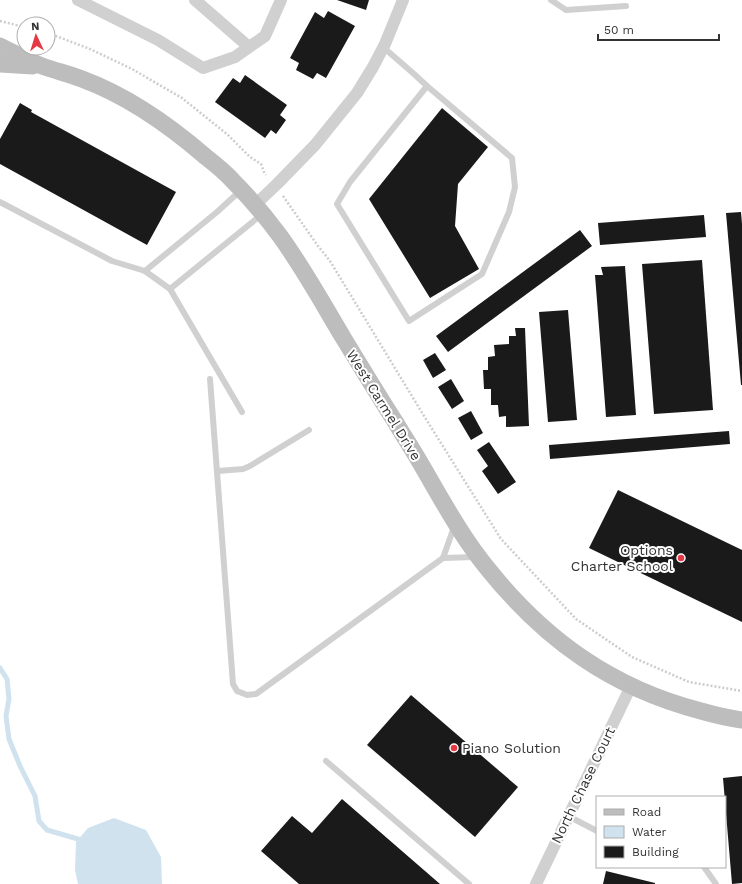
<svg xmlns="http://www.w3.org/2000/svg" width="742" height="884" viewBox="0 0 742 884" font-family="'Work Sans',sans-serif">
  <rect width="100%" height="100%" fill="#fff"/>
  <!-- water -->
  <polygon fill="#cfe2ee" points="114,818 146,830 161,857 162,884 78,884 75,870 76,842 88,828"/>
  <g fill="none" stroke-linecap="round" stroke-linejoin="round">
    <!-- stream -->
    <polyline stroke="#cfe2ee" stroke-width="5" points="0,668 7,679 9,699 6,716 9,739 20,766 35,796 39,821 47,830 78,839 82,842"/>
  </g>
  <!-- building -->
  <g fill="#1a1a1a">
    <polygon points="337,0 369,0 366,10"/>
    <polygon points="328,11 355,26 326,78 317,73 313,79 296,70 299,63 290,58 315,12 324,18"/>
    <polygon points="245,75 287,105 280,115 286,120 276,134 271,130 265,138 215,102 233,78 240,83"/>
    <polygon points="20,103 32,110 31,112 176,192 147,245 0,164 0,139"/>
    <polygon points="442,108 488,147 458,184 455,226 479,269 430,298 369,199"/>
    <polygon points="741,212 742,224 742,385 741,385 726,213"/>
    <polygon points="704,215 706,237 600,245 598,223"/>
    <polygon points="580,230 592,246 448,352 436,336"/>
    <polygon points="702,260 713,410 654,414 642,264"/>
    <polygon points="625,266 636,415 606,417 595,275 603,275 601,267"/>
    <polygon points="568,310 577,420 548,422 539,312"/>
    <polygon points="515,328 525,328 529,426 506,427 506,416 499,417 498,405 491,405 491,389 484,389 483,370 488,370 488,357 495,356 494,345 509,344 509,336 516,336"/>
    <polygon points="435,353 446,370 433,378 423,360"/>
    <polygon points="451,379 464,401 452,409 438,387"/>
    <polygon points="471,411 483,433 471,440 458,418"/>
    <polygon points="729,431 730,444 550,459 549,445"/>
    <polygon points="489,442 516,482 498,494 482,471 488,466 477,450"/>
    <polygon points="618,490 742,550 742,622 589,548"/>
    <polygon points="411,695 518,787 475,837 367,745"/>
    <polygon points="742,776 742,883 732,884 723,778"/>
    <polygon points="342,799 440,884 299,884 261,851 292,816 312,833"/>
    <polygon points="606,871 655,883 655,884 603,884"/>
  </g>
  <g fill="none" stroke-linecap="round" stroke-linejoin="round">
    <!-- path -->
    <g stroke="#cdcdcd" stroke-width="2.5" stroke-dasharray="2 2" stroke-linecap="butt">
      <polyline points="0,21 24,27"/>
      <polyline points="48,33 90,49 132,69 182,98 228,135 250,157 261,164 264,172 266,175"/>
      <polyline points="283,196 318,246 330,261 424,416 501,539 576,619 632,657 689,682 742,691"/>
    </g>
    <!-- lane -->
    <g stroke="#d0d0d0" stroke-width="6">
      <polyline points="551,0 566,10 626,6"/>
      <polyline points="383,47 414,74 427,86 350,182 337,204 409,321 482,274 509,212 515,187 512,158 427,86"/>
      <polyline points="0,202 112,261 145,271 217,212 240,191"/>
      <polyline points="145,271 170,289"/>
      <polyline points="210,379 233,684 237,691 247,695 256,694 443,558 476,557"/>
      <polyline points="242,412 170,289 261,215"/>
      <polyline points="218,471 243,469 250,466 309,430"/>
      <polyline points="443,558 454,527"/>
      <polyline points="326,761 469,884"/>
      <polyline points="568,816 597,831"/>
      <polyline points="704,867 716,884"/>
    </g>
    <!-- street -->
    <g stroke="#d0d0d0" stroke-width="12">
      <polyline points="78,0 158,40 203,68 235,57 265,36 281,0"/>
      <polyline points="195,0 249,47"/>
      <polyline points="255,205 277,184 315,145 357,93 373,67 385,44 403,0"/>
      <polyline points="536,884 631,686"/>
    </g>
    <!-- secondary -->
    <g stroke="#bdbdbd" stroke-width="17">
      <path d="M 0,46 C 14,53 28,61 42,66 C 56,71 69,74 82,79 C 128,96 169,125 206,157 C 215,164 225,172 233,181 C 250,198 266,217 280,236 C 304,269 323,304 344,339 C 361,367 378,395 396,423 C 403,435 411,447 418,459 C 440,496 460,535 488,569 C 545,640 612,688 701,711 C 715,715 728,718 742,720"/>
      <polyline points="0,64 33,66"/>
    </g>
  </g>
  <!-- markers -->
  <g fill="#e63946" stroke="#fff" stroke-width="1.5">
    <circle cx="681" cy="558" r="4"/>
    <circle cx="454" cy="748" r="4"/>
  </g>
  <g text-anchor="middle" stroke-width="4" stroke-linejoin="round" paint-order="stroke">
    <!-- street labels -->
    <g font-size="14" fill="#333" stroke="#fff">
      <text transform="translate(384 405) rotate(58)" y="5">West Carmel Drive</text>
      <text transform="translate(583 785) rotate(-64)" y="5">North Chase Court</text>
    </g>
    <!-- poi labels -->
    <g font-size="14" fill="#333" stroke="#fff" text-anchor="end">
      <text x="673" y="555">Options<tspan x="673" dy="16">Charter School</tspan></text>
      <text x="462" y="753" text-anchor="start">Piano Solution</text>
    </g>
  </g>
  <!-- legend -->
  <rect x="596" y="796" width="130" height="72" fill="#ffffff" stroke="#adadad"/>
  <rect x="604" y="809" width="20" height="6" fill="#bdbdbd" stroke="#adadad"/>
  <text x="632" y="816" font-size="12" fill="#333333">Road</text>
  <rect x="604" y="826" width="20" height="12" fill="#cfe2ee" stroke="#adadad"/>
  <text x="632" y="836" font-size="12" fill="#333333">Water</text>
  <rect x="604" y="846" width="20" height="12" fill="#1a1a1a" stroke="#adadad"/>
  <text x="632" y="856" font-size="12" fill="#333333">Building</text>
  <!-- north arrow -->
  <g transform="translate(36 36) rotate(356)"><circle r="19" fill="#ffffff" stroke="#adadad"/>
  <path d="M0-3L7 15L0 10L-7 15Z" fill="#e63946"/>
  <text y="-6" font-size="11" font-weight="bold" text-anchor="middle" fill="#333333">N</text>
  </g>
  <!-- scale -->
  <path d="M598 34v6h121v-6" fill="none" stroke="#333333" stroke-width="2"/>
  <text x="604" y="34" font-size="12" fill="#333333" stroke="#ffffff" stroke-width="3" paint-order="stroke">50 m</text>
</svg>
